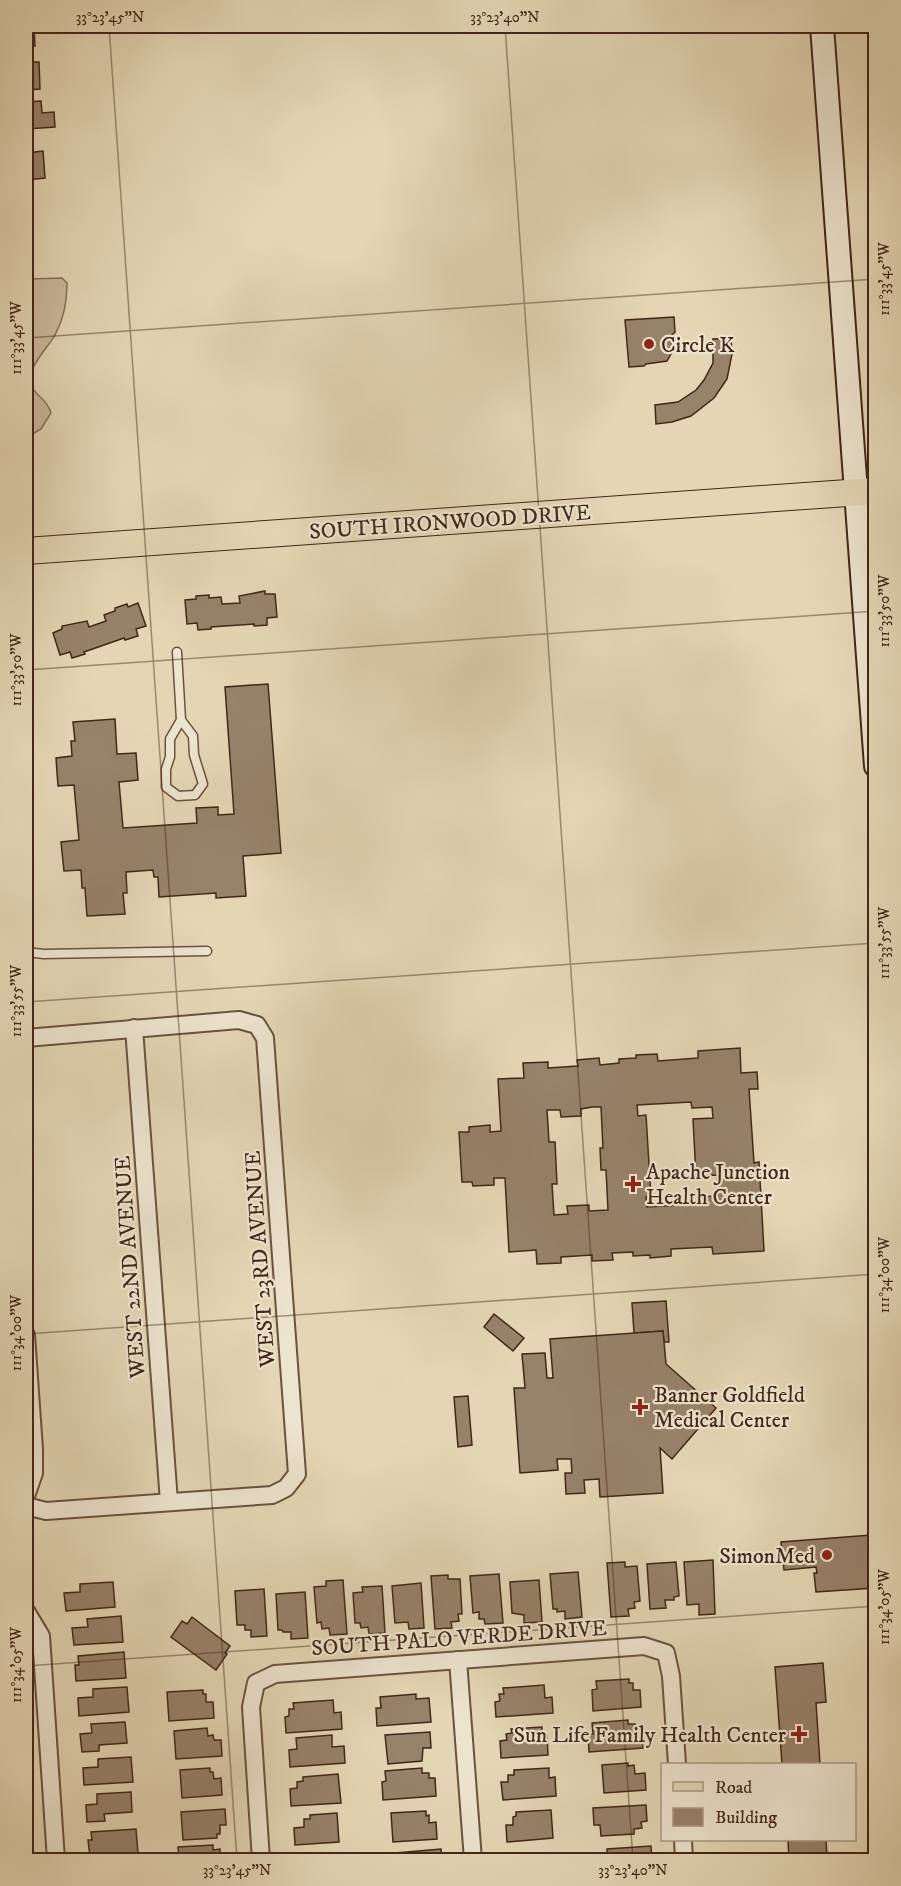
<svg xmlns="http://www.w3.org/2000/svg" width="901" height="1886" viewBox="0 0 901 1886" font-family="'IM FELL DW Pica',serif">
  <rect width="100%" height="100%" fill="#e4d6b5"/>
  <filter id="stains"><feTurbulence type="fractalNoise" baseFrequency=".00333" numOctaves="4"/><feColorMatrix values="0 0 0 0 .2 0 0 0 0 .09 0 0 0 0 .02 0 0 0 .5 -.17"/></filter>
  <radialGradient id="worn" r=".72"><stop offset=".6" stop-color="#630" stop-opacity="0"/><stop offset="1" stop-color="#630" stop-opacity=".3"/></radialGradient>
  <!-- green -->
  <path fill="#c9b89a" stroke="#866f59" stroke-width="1.5" d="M 62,278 L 67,283 C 67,300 64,318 56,333 C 49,348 24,368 32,387 C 37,397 47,399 51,413 L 41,429 L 26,438 L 26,281 L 29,279 Z"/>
  <!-- building -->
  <g fill="#97826a" stroke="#432618" stroke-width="1.5" fill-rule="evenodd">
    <polygon points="26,26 34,26 35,46 26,46"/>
    <polygon points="26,62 39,62 40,89 26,90"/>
    <polygon points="41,101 42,113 54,112 55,127 26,129 26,102"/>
    <polygon points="43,151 45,178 26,180 26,153"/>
    <polygon points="674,317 675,332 671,336 672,352 667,361 646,364 644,366 629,367 625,320"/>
    <polygon points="731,338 732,354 727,379 714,398 691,416 672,422 656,424 655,405 678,402 696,390 704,380 713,363 713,339"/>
    <polygon points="265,591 265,594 275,594 277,617 267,618 267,625 254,626 254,624 211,627 211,629 198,630 197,623 187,624 185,600 196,599 196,596 209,595 209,598 221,597 222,604 240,603 239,596"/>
    <polygon points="138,603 146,626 136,629 138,636 125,640 124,638 84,652 85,654 72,658 70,652 60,655 53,633 62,629 62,626 87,621 89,627 106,621 104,615 115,611 115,608 127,604 128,607"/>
    <polygon points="268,684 281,853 243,856 246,896 216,898 216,893 159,897 158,877 154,877 153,870 126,872 127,893 123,893 125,914 87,916 85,888 82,888 81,870 64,871 61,842 79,840 74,785 58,786 56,758 72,756 71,741 75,741 73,722 115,719 117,754 136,753 138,780 119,782 123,828 197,823 196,808 218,807 218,815 234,814 225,687"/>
    <path d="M 740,1048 L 741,1073 L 757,1072 L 758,1089 L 749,1089 L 754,1163 L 759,1162 L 764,1251 L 713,1254 L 712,1247 L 671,1249 L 671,1256 L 650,1258 L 650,1255 L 633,1256 L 633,1252 L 612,1253 L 613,1260 L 592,1261 L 592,1255 L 561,1257 L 561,1263 L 537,1264 L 536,1250 L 509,1252 L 505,1178 L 494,1178 L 494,1185 L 473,1186 L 472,1182 L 462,1182 L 459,1132 L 469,1132 L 469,1127 L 490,1125 L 490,1132 L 501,1131 L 498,1079 L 524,1078 L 523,1063 L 548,1062 L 548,1068 L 578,1066 L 577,1060 L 599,1058 L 600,1065 L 619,1063 L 619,1059 L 636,1058 L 636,1055 L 657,1054 L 658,1061 L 698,1058 L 698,1051 ZM 691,1102 L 692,1108 L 712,1107 L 713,1118 L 693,1119 L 696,1176 L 717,1175 L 718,1196 L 697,1197 L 698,1204 L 647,1207 L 646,1197 L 651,1197 L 646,1115 L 638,1116 L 637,1105 ZM 592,1107 L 601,1107 L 603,1148 L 600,1148 L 601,1170 L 606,1170 L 608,1210 L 589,1211 L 589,1205 L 567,1206 L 568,1214 L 554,1215 L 552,1184 L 557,1184 L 555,1142 L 549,1142 L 547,1110 L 560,1110 L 561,1117 L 581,1116 L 581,1109 Z"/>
    <polygon points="666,1301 669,1342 664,1342 663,1331 634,1333 632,1303"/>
    <polygon points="494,1314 524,1338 513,1351 484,1327"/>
    <polygon points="663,1331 666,1364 716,1408 672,1459 660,1448 663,1493 600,1497 599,1479 584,1480 585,1493 566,1494 565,1473 572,1473 571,1459 557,1459 558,1470 520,1473 514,1388 525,1388 522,1354 545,1353 547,1378 553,1378 550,1339"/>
    <polygon points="468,1396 472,1445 458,1447 454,1397"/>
    <polygon points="871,1535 875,1588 816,1592 814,1573 817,1573 816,1567 784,1570 781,1542"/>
    <polygon points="713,1560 715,1614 699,1615 699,1604 687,1605 684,1562"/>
    <polygon points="625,1562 625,1567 637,1566 640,1601 634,1602 635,1608 628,1609 629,1616 611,1617 607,1563"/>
    <polygon points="676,1562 679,1596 674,1597 674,1600 665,1600 666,1608 650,1609 647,1564"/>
    <polygon points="578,1572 582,1617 565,1619 565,1611 557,1612 557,1609 553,1609 550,1574"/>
    <polygon points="499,1574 503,1623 485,1624 484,1619 479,1619 479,1612 473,1613 470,1576"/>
    <polygon points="448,1575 448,1579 460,1579 462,1614 458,1614 459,1621 451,1622 452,1628 435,1629 431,1576"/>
    <polygon points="343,1580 347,1634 330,1635 329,1628 322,1629 321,1622 317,1623 314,1587 326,1586 326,1581"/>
    <polygon points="539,1580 542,1622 524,1623 524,1615 512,1613 510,1582"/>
    <polygon points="113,1582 115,1607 66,1611 64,1593 80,1592 80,1584"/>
    <polygon points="421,1583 424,1628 409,1629 408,1622 395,1623 392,1586"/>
    <polygon points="382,1586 385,1633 369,1634 368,1627 361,1628 360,1623 355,1623 353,1593 363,1592 362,1587"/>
    <polygon points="264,1589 267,1636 251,1637 251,1630 245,1630 245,1625 237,1625 235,1591"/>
    <polygon points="305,1592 308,1638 291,1639 291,1632 283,1632 282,1630 278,1630 276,1594"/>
    <polygon points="121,1616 123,1642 74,1645 72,1628 88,1627 87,1619"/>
    <polygon points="192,1617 230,1646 225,1653 227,1654 216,1670 171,1637 182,1621 187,1624"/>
    <polygon points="124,1652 126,1678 76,1681 75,1665 79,1665 78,1656"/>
    <polygon points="823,1663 826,1702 816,1703 820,1764 782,1764 775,1667"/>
    <polygon points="629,1679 629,1683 633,1683 633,1690 640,1690 641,1707 593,1711 592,1690 597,1689 596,1681"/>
    <polygon points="544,1685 545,1698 552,1697 553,1713 496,1717 495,1702 500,1701 499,1694 504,1694 503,1688"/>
    <polygon points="127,1687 129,1712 79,1716 78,1698 93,1697 93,1689"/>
    <polygon points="203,1690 203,1694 206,1694 206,1702 213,1702 214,1718 169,1721 167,1692"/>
    <polygon points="416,1694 416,1699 429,1698 431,1722 377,1726 376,1708 381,1708 380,1697"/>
    <polygon points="333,1700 334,1713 341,1712 342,1729 286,1733 285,1717 289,1716 289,1709 294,1709 293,1703"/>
    <polygon points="628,1720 628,1724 635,1724 636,1731 642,1731 643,1748 589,1752 588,1735 593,1734 592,1723"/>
    <polygon points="125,1722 127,1743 99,1745 99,1751 82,1752 80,1734 92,1733 91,1724"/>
    <polygon points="542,1727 542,1735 547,1735 548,1755 501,1758 500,1741 507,1740 506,1734 512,1733 511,1729"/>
    <polygon points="207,1728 208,1736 213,1735 214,1740 221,1740 222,1756 176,1759 174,1731"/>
    <polygon points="430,1732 431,1748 423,1748 422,1761 388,1764 385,1735"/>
    <polygon points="332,1735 332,1747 344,1746 345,1763 290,1767 289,1750 297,1749 296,1738"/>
    <polygon points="131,1757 133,1782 84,1785 83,1768 98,1767 98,1759"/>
    <polygon points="628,1763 628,1766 634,1765 635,1774 645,1773 646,1790 604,1793 602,1765"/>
    <polygon points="210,1768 210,1772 213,1772 214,1779 221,1778 222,1795 182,1798 180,1770"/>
    <polygon points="422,1768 422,1773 429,1773 429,1778 435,1778 436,1796 383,1800 382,1782 386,1781 385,1771"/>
    <polygon points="549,1768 549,1778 555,1777 556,1796 503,1800 501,1782 508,1782 508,1775 514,1775 514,1770"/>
    <polygon points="338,1774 341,1803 291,1806 290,1789 297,1788 297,1782 303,1781 303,1777"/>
    <polygon points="131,1792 132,1812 104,1814 105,1821 87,1822 86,1805 97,1804 97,1794"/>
    <polygon points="646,1805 647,1821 641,1822 642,1828 634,1829 634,1834 601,1836 600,1825 594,1825 593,1808"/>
    <polygon points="225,1809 226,1825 220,1825 220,1834 217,1834 217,1838 183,1840 181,1812"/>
    <polygon points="551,1810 553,1838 507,1842 506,1825 513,1825 513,1817 516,1816 516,1812"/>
    <polygon points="426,1811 426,1816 429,1815 429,1823 436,1822 437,1839 393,1842 391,1813"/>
    <polygon points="337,1813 339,1842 295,1845 294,1828 304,1827 304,1819 310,1819 310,1815"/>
    <polygon points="136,1829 138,1854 90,1857 88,1840 92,1840 91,1832"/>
    <polygon points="788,1840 826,1840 827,1856 837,1855 838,1860 789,1860"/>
    <polygon points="213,1845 213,1850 220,1849 220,1857 227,1856 228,1860 174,1860 179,1859 178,1847"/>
    <polygon points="651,1846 652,1860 607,1860 607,1849"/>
    <polygon points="441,1849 442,1860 395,1860 395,1853"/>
    <polygon points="336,1853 337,1860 304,1860 306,1859 306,1855"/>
    <polygon points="561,1854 562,1860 507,1860 507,1858"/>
  </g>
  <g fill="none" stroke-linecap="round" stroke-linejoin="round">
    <!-- lane casing -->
    <g stroke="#6b523f" stroke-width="11">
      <g id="lane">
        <polyline points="177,652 181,720 170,739 170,757 166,769 166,787 178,796 195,795 203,784 194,755 193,736 181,720"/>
        <polyline points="26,952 44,954 207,951"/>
      </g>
    </g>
    <!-- street casing -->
    <g stroke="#6b523f" stroke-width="20">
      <g id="street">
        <polyline points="134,1028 169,1502"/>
        <polyline points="26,1038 239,1020 257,1025 265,1038 297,1474 286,1488 272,1495 46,1511 26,1506"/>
        <polyline points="26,1335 34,1449 34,1473 26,1496"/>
        <polyline points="26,1611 41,1636 56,1860"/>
        <polyline points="458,1660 473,1860"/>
        <polyline points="683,1840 684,1860"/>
        <polyline points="261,1860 251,1707 256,1683 275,1674 644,1646 666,1653 671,1676 677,1764"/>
      </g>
    </g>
    <!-- secondary casing -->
    <g stroke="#432618" stroke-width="26">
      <polyline id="secondary" points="822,26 876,766"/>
    </g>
    <!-- primary casing -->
    <g stroke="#432618" stroke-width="28">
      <polyline id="primary" points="26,551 876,491"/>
    </g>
    <!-- lane -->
    <use href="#lane" stroke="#ede4cf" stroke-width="8"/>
    <!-- street -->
    <use href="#street" stroke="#ede4cf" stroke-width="16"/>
    <!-- secondary -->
    <use href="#secondary" stroke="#ede4cf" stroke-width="22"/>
    <!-- primary -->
    <use href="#primary" stroke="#e4d6b5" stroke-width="26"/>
  </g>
  <!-- ticks -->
  <path fill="none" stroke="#432618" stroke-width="1.5" stroke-opacity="0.45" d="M 109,26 L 237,1860M 505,26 L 633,1860M 26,338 L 876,279M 26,670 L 876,611M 26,1002 L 876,943M 26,1334 L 876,1274M 26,1666 L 876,1606"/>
  <!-- markers -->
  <g fill="#8f2418" stroke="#ede4cf" stroke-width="2">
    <circle cx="649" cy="344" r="6"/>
    <path d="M630 1175h6v6h6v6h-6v6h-6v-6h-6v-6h6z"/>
    <path d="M637 1398h6v6h6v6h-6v6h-6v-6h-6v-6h6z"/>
    <circle cx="827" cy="1555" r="6"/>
    <path d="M796 1725h6v6h6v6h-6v6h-6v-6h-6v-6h6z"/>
  </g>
  <g text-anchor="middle" stroke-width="4.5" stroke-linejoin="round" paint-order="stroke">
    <!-- poi labels -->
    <g font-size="22" fill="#432618" stroke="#ede4cf" text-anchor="start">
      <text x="661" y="352">Circle K</text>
      <text x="646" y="1179">Apache Junction<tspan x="646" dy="25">Health Center</tspan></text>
      <text x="654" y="1402">Banner Goldfield<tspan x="654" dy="25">Medical Center</tspan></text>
      <text x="815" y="1563" text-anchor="end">SimonMed</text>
      <text x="786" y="1742" text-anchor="end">Sun Life Family Health Center</text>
    </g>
    <!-- street labels -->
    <g font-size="22" fill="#432618" stroke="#ede4cf">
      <text transform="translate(450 521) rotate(-4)" y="8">SOUTH IRONWOOD DRIVE</text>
      <text transform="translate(259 1259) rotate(-94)" y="8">WEST 23RD AVENUE</text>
      <text transform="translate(129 1267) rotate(-94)" y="8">WEST 22ND AVENUE</text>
      <text transform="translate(459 1637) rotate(-4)" y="8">SOUTH PALO VERDE DRIVE</text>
    </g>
  </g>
  <!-- margin -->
  <rect width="901" height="1886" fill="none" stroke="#e4d6b5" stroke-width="66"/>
  <!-- legend -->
  <rect x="661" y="1763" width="195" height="78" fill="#ede4cf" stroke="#a99886" stroke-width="1.5"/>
  <rect x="673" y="1782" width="30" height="9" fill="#e4d6b5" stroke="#a99886" stroke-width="1.5"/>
  <text x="715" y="1793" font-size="18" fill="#432618">Road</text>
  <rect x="673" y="1808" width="30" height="18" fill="#97826a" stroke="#a99886" stroke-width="1.5"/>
  <text x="715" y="1823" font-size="18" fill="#432618">Building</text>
  <rect x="33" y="33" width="835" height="1820" fill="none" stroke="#432618" stroke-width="2"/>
  <g font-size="15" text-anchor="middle" fill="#432618">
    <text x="110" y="22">33°23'45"N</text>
    <text x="505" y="22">33°23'40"N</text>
    <text transform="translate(884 279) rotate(-90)" y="5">111°33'45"W</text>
    <text transform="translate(16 338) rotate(-90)" y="5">111°33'45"W</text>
    <text transform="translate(884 611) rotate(-90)" y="5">111°33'50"W</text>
    <text transform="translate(16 670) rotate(-90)" y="5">111°33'50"W</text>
    <text transform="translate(884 943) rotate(-90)" y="5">111°33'55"W</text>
    <text transform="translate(16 1001) rotate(-90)" y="5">111°33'55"W</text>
    <text transform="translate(884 1275) rotate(-90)" y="5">111°34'00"W</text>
    <text transform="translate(16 1333) rotate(-90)" y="5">111°34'00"W</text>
    <text transform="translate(884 1607) rotate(-90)" y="5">111°34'05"W</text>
    <text transform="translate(16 1665) rotate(-90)" y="5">111°34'05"W</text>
    <text x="237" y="1875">33°23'45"N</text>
    <text x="633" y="1875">33°23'40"N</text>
  </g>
  <rect width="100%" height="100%" filter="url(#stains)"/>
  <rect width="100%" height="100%" fill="url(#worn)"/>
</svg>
